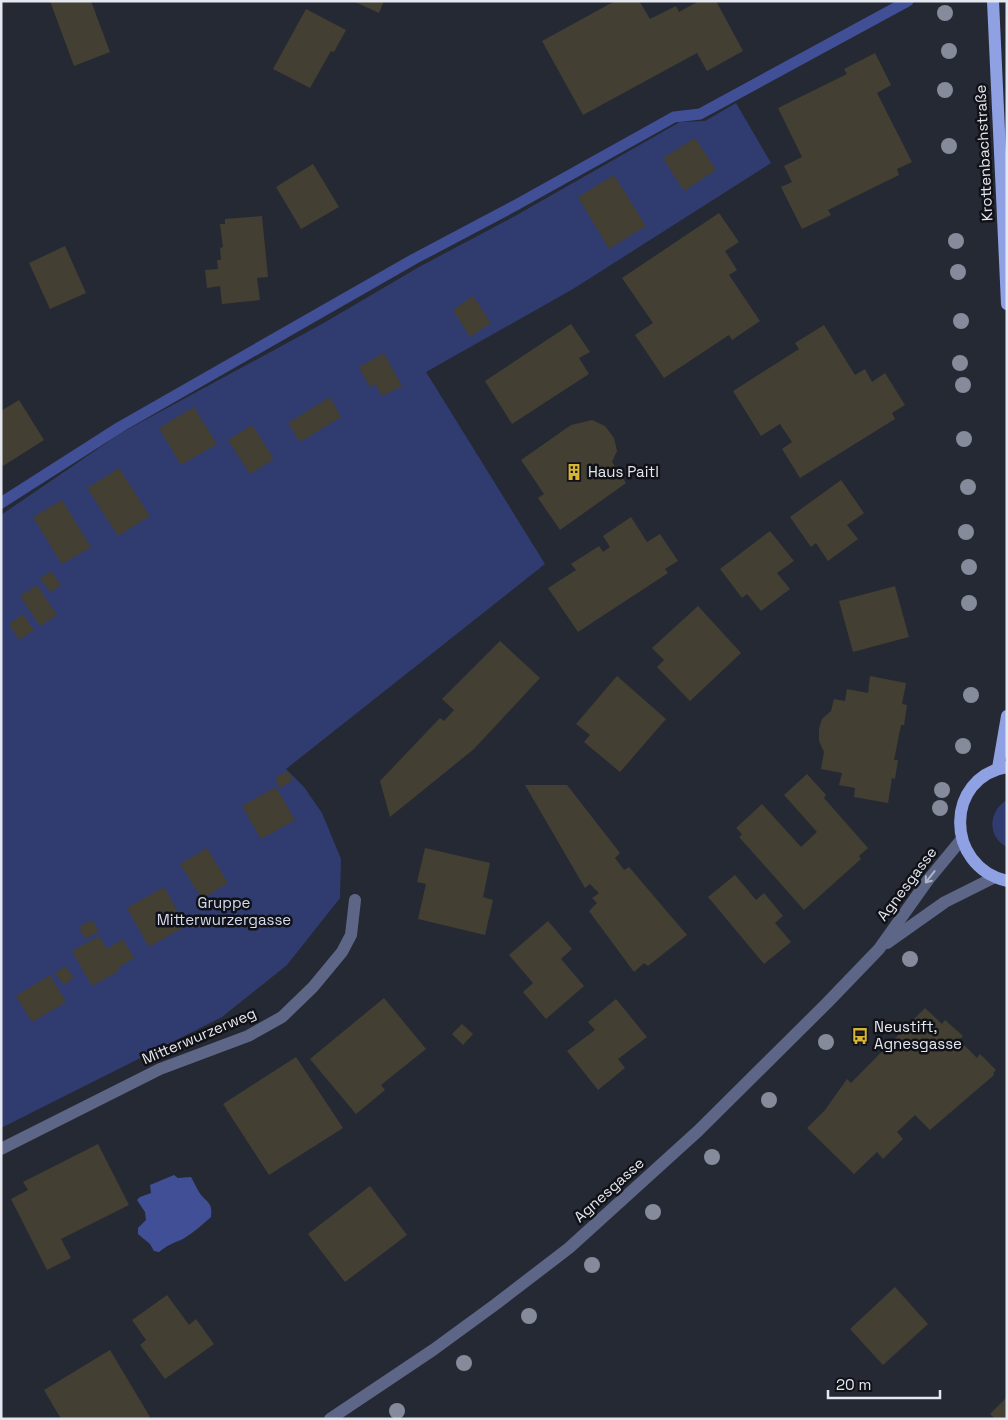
<svg xmlns="http://www.w3.org/2000/svg" width="1008" height="1420" viewBox="0 0 1008 1420" font-family="'Space Grotesk',sans-serif">
  <rect width="100%" height="100%" fill="#252934"/>
  <!-- green -->
  <g fill="#303c70">
    <polygon points="736,103 771,163 573,289 426,372 545,564 286,769 304,787 322,813 341,859 340,898 287,965 222,1017 1,1128 1,515 121,433 322,324 419,267 515,216 680,122 705,121"/>
    <path d="M 1007,800 L 1007,847 C 987,837 988,811 1007,800 Z"/>
  </g>
  <!-- water -->
  <path fill="#415096" d="M 174,1175 L 178,1178 L 191,1177 C 194,1182 196,1187 199,1192 C 206,1203 213,1201 211,1217 C 203,1224 193,1233 183,1239 C 173,1243 168,1245 159,1252 L 154,1251 L 150,1244 L 138,1234 L 138,1228 L 146,1220 L 145,1212 L 137,1200 L 140,1197 L 151,1193 L 150,1185 Z"/>
  <g fill="none" stroke-linecap="round" stroke-linejoin="round">
    <!-- stream -->
    <polyline stroke="#415096" stroke-width="11" points="1,503 120,427 414,259 516,205 674,117 700,114 908,1"/>
  </g>
  <!-- building -->
  <g fill="#433f32">
    <polygon points="50,1 91,1 110,52 74,66"/>
    <polygon points="353,1 384,1 379,13"/>
    <polygon points="615,1 638,1 641,4 650,19 676,6 679,12 699,1 716,1 743,51 707,71 697,53 583,115 542,41"/>
    <polygon points="306,9 346,30 334,52 331,51 310,88 273,69"/>
    <polygon points="875,53 891,85 877,93 912,162 897,169 899,175 828,210 831,215 802,229 781,187 792,182 784,166 802,157 778,108 847,74 844,69"/>
    <polygon points="695,138 716,170 684,191 663,158"/>
    <polygon points="313,164 339,207 301,229 276,187"/>
    <polygon points="614,175 646,226 609,249 578,197"/>
    <polygon points="719,213 739,242 725,251 737,270 729,275 760,321 732,340 729,335 664,378 635,335 653,323 622,278"/>
    <polygon points="262,216 268,277 257,278 260,300 222,304 220,286 207,288 205,270 218,269 217,260 221,260 220,248 223,247 220,224 225,224 225,219"/>
    <polygon points="65,246 86,293 50,309 29,263"/>
    <polygon points="473,296 491,323 470,337 453,310"/>
    <polygon points="571,324 590,352 579,358 589,374 512,424 485,381"/>
    <polygon points="824,325 855,375 865,369 872,382 885,373 905,405 892,413 895,419 800,478 782,449 792,442 780,424 761,436 733,391 799,349 795,343"/>
    <polygon points="384,353 402,386 382,396 375,384 370,387 359,367"/>
    <polygon points="330,397 341,417 300,442 288,423"/>
    <polygon points="19,400 44,440 3,466 1,463 1,411"/>
    <polygon points="194,407 217,444 181,465 159,428"/>
    <polygon points="592,420 605,426 614,438 617,451 612,462 626,483 560,530 538,498 544,494 521,460 571,425"/>
    <polygon points="252,425 274,459 250,474 228,440"/>
    <polygon points="119,468 150,516 118,536 87,488"/>
    <polygon points="841,480 864,513 847,525 858,539 828,561 816,543 811,547 790,517"/>
    <polygon points="62,500 91,547 62,564 33,517"/>
    <polygon points="631,517 647,542 660,534 678,561 665,569 668,573 578,632 548,588 576,570 571,564 599,546 603,552 610,547 603,536"/>
    <polygon points="770,531 794,561 777,573 790,589 761,611 747,594 742,598 720,569"/>
    <polygon points="51,571 61,585 50,592 40,578"/>
    <polygon points="37,585 57,615 40,626 20,596"/>
    <polygon points="895,586 909,637 853,652 839,601"/>
    <polygon points="698,606 741,653 690,701 657,667 664,660 652,648"/>
    <polygon points="23,614 34,630 19,640 9,624"/>
    <polygon points="500,641 540,678 474,749 390,817 380,781 440,718 444,721 454,710 442,699"/>
    <polygon points="617,676 666,719 620,772 584,742 590,735 576,724"/>
    <polygon points="870,676 906,683 902,704 907,705 904,725 901,725 894,760 898,760 895,779 892,778 888,803 854,797 855,788 839,785 842,773 821,769 824,752 819,741 819,729 822,719 831,711 834,699 845,701 847,689 868,693"/>
    <polygon points="288,771 293,780 280,788 275,778"/>
    <polygon points="807,774 826,795 824,798 868,848 859,856 861,859 804,910 739,837 742,834 736,828 762,804 801,847 817,832 784,795"/>
    <polygon points="525,785 567,785 620,853 615,858 624,870 629,867 687,935 648,966 644,963 634,972 589,911 597,903 592,898 599,893 590,884 585,888"/>
    <polygon points="276,787 295,820 261,839 242,806"/>
    <polygon points="207,848 228,883 202,899 180,864"/>
    <polygon points="425,848 490,863 483,897 493,900 485,935 418,919 426,884 417,882"/>
    <polygon points="735,875 756,900 764,893 783,916 775,923 791,942 764,964 708,897"/>
    <polygon points="164,887 186,926 149,947 127,908"/>
    <polygon points="92,920 99,931 85,939 79,927"/>
    <polygon points="548,921 572,949 561,959 584,986 546,1019 523,992 533,983 509,955"/>
    <polygon points="99,936 107,949 123,939 134,958 118,968 119,971 92,986 72,951"/>
    <polygon points="65,966 74,977 64,985 55,973"/>
    <polygon points="50,975 66,1002 32,1022 16,996"/>
    <polygon points="384,998 426,1049 381,1085 385,1090 356,1114 310,1059"/>
    <polygon points="616,999 647,1037 618,1059 625,1068 598,1090 567,1051 595,1030 588,1022"/>
    <polygon points="925,1008 942,1024 945,1020 963,1036 959,1040 977,1058 980,1054 996,1070 993,1073 994,1075 930,1130 915,1115 897,1132 903,1139 883,1159 877,1152 854,1174 807,1128 825,1110 847,1079 851,1083"/>
    <polygon points="462,1024 473,1034 463,1045 452,1034"/>
    <polygon points="296,1057 343,1128 269,1175 223,1104"/>
    <polygon points="98,1144 129,1205 61,1239 71,1258 47,1270 11,1199 28,1190 23,1182"/>
    <polygon points="370,1186 407,1235 345,1282 308,1234"/>
    <polygon points="895,1287 928,1324 883,1365 850,1329"/>
    <polygon points="167,1295 189,1325 196,1319 214,1344 165,1379 140,1345 146,1340 132,1320"/>
    <polygon points="110,1350 150,1417 146,1419 61,1419 44,1390"/>
    <polygon points="1007,1397 1007,1419 995,1419 990,1414"/>
  </g>
  <g fill="none" stroke-linecap="round" stroke-linejoin="round">
    <!-- minor -->
    <g stroke="#5d6686" stroke-width="12">
      <polyline points="887,943 945,902 993,878"/>
      <polyline points="1,1149 160,1069 248,1036 282,1017 313,987 342,952 351,935 355,900"/>
      <polyline points="330,1419 433,1350 496,1304 569,1248 698,1131 827,1003 879,949 928,880 961,840"/>
    </g>
    <!-- major -->
    <g stroke="#8fa1e3" stroke-width="12">
      <polyline points="993,1 1007,304"/>
      <path d="M 1007,767 C 945,777 944,866 1007,881"/>
      <polyline points="998,768 1007,716"/>
    </g>
  </g>
  <!-- trees -->
  <g fill="#868b9b">
    <circle cx="945" cy="13" r="8"/>
    <circle cx="949" cy="51" r="8"/>
    <circle cx="945" cy="90" r="8"/>
    <circle cx="949" cy="146" r="8"/>
    <circle cx="956" cy="241" r="8"/>
    <circle cx="958" cy="272" r="8"/>
    <circle cx="961" cy="321" r="8"/>
    <circle cx="960" cy="363" r="8"/>
    <circle cx="963" cy="385" r="8"/>
    <circle cx="964" cy="439" r="8"/>
    <circle cx="968" cy="487" r="8"/>
    <circle cx="966" cy="532" r="8"/>
    <circle cx="969" cy="567" r="8"/>
    <circle cx="969" cy="603" r="8"/>
    <circle cx="971" cy="695" r="8"/>
    <circle cx="963" cy="746" r="8"/>
    <circle cx="942" cy="790" r="8"/>
    <circle cx="940" cy="808" r="8"/>
    <circle cx="910" cy="959" r="8"/>
    <circle cx="826" cy="1042" r="8"/>
    <circle cx="769" cy="1100" r="8"/>
    <circle cx="712" cy="1157" r="8"/>
    <circle cx="653" cy="1212" r="8"/>
    <circle cx="592" cy="1265" r="8"/>
    <circle cx="529" cy="1316" r="8"/>
    <circle cx="464" cy="1363" r="8"/>
    <circle cx="397" cy="1411" r="8"/>
  </g>
  <!-- one-way arrows -->
  <defs><path id="oneway-shaft" d="M-6 0H5M1.5-3L5.5 0L1.5 3" fill="none" stroke-width="1.6" stroke-linecap="round" stroke-linejoin="round" transform="scale(1.25)"/></defs>
  <use stroke="#afb4c6" href="#oneway-shaft" transform="translate(930 877) rotate(128)"/>
  <!-- icons -->
  <defs>
    <g id="building-bare" transform="scale(1.35)"><path d="M-4-6H4V6H1V3H-1V6H-4ZM-2.5-4.3h1.7v1.8h-1.7ZM.8-4.3h1.7v1.8H.8ZM-2.5-1h1.7V.8h-1.7ZM.8-1h1.7V.8H.8Z" fill="#d7b434" stroke="#101217" stroke-width="2.5" paint-order="stroke"/></g>
    <g id="bus-bare" transform="scale(1.35)"><path d="M-5-6H5V4H4V6H2V4H-2V6H-4V4H-5ZM-3.5-4V0h7V-4ZM-3.5 1.2v1.5H-2V1.2ZM2 1.2v1.5H3.5V1.2Z" fill="#d7b434" stroke="#101217" stroke-width="2.5" paint-order="stroke"/></g>
  </defs>
  <g fill-rule="evenodd">
    <use href="#building-bare" x="574" y="472"/>
    <use href="#bus-bare" x="860" y="1036"/>
  </g>
  <g text-anchor="middle" stroke-width="5" stroke-linejoin="round" paint-order="stroke">
    <!-- street labels -->
    <g font-size="15" fill="#e6e8f0" stroke="#101217">
      <text transform="translate(984 153) rotate(-93)" y="5">Krottenbachstraße</text>
      <text transform="translate(907 884) rotate(-53)" y="5">Agnesgasse</text>
      <text transform="translate(199 1036) rotate(-23)" y="5">Mitterwurzerweg</text>
      <text transform="translate(609 1190) rotate(-42)" y="5">Agnesgasse</text>
    </g>
    <!-- poi labels -->
    <g font-size="15" fill="#e6e8f0" stroke="#101217" text-anchor="start">
      <text x="588" y="477">Haus Paitl</text>
      <text x="874" y="1032">Neustift,<tspan x="874" dy="17">Agnesgasse</tspan></text>
    </g>
    <!-- park labels -->
    <g font-size="15" fill="#d5dbf0" stroke="#101217">
      <text x="224" y="908">Gruppe<tspan x="224" dy="17">Mitterwurzergasse</tspan></text>
    </g>
  </g>
  <!-- border -->
  <rect width="1008" height="1420" fill="none" stroke="#e6e8f0" stroke-width="5"/>
  <!-- scale -->
  <path d="M828 1390v8h112v-8" fill="none" stroke="#e6e8f0" stroke-width="2.5"/>
  <text x="836" y="1390" font-size="15" fill="#e6e8f0" stroke="#101217" stroke-width="4" paint-order="stroke">20 m</text>
</svg>
